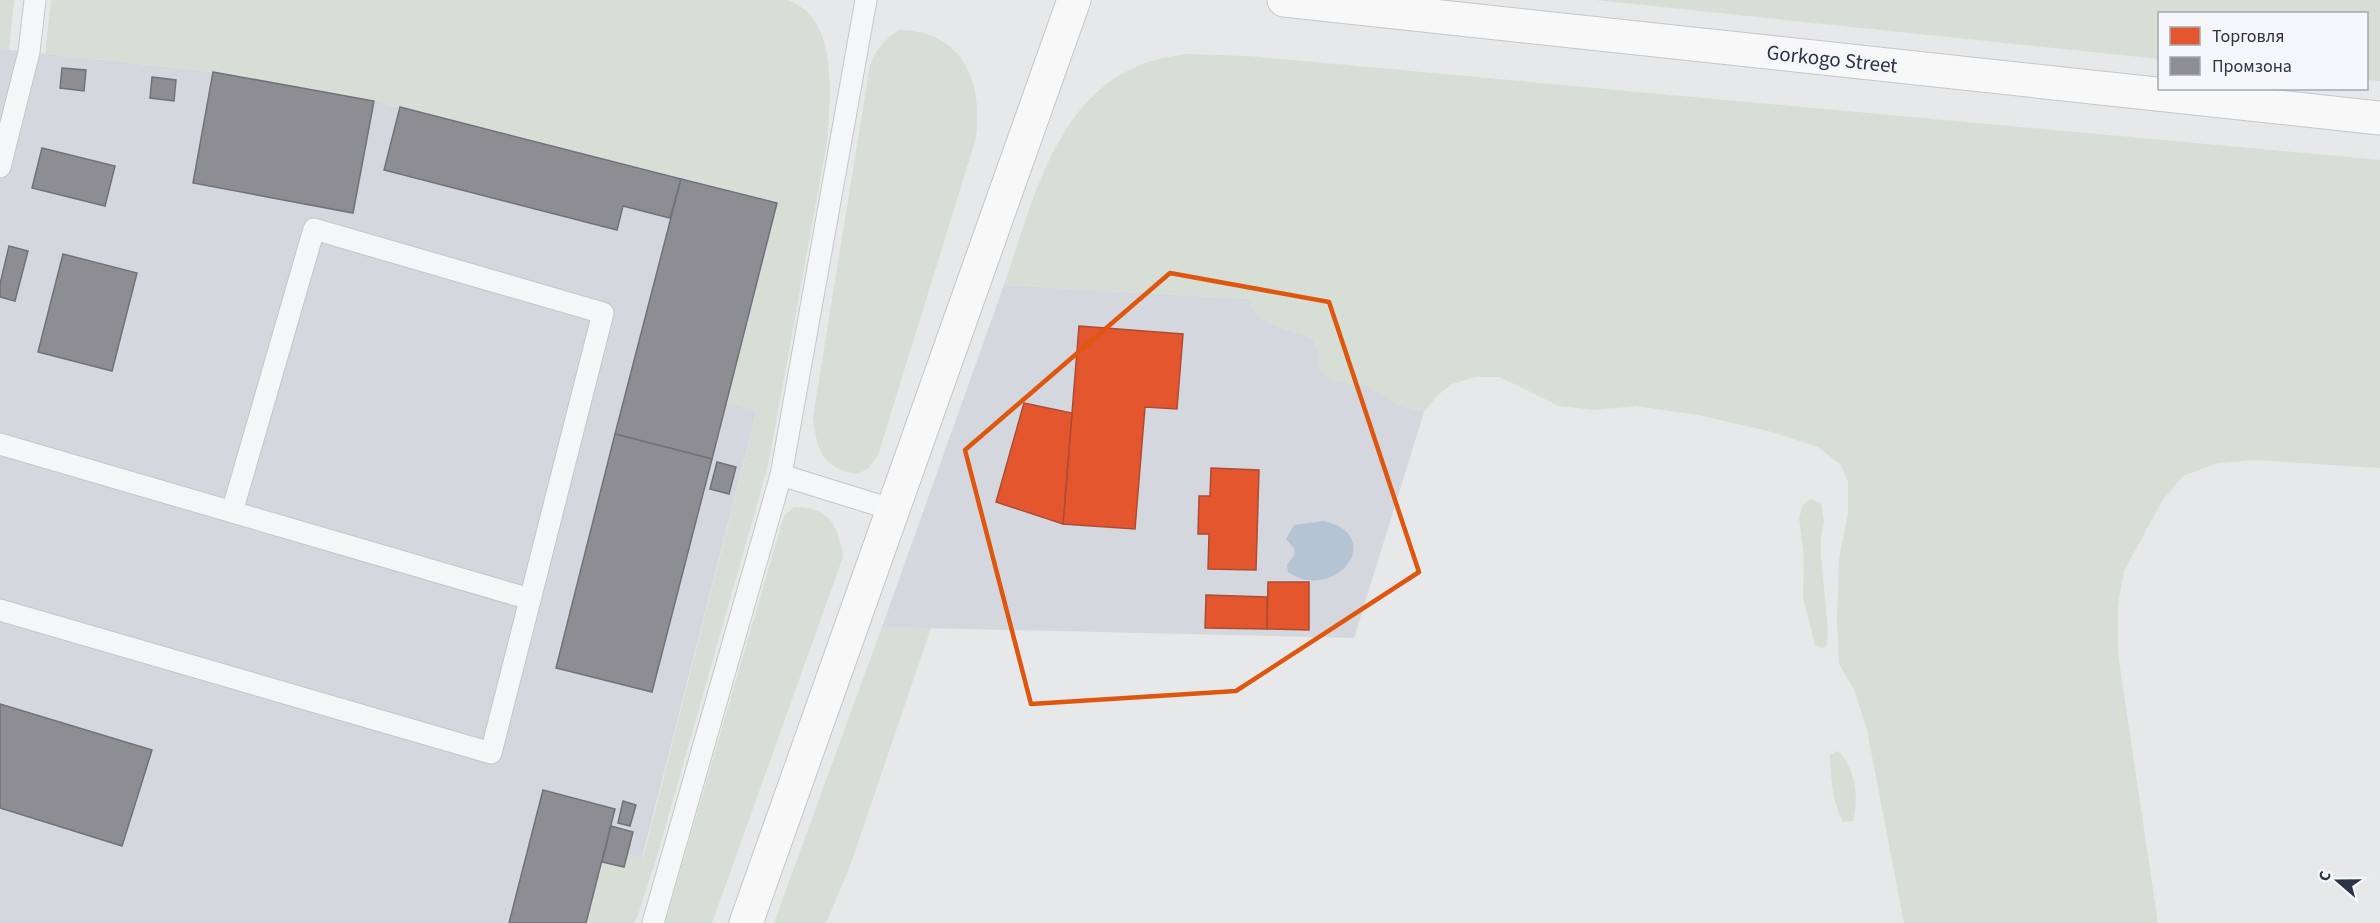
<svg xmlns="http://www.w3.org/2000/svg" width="2380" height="923" viewBox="0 0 2380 923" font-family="'Source Sans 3',sans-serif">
  <rect width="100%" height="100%" fill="#e6e8ea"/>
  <!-- built -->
  <g fill="#d4d7dd">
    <polygon points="0,49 213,72 374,101 777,203 726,402 757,410 642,858 627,855 602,862 586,923 0,923"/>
    <polygon points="1004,285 1248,299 1272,325 1312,338 1318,351 1319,368 1351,385 1366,385 1398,405 1424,412 1354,638 882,627"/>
  </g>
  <!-- green -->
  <g fill="#d6ded6">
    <polygon points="0,0 14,0 9,50 0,49"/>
    <path d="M 51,0 L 788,0 C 840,19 830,98 827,142 L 768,466 L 656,860 L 637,918 L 633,923 L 586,923 L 602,862 L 624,867 L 627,855 L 643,858 L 757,411 L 726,403 L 777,203 L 374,101 L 213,72 L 45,54 Z"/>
    <polygon points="1595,0 2380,0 2380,81 2367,80 2366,14 2160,14 2159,59"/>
    <path d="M 899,30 C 963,31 983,82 976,138 L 878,455 L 869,468 L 857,474 C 821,468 817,450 813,417 L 870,65 C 877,48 884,40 899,30 Z"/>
    <path d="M 1186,54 L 1247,56 L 2380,160 L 2380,468 L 2256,460 L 2218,463 L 2183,476 L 2162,501 L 2124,571 L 2118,604 L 2118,654 L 2158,923 L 1904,923 L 1867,730 L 1855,691 L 1839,664 L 1837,620 L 1839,559 L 1848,513 L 1848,482 L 1841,465 L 1818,447 L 1772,432 L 1698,415 L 1636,406 L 1594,410 L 1559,406 L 1500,377 L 1476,377 L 1452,384 L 1438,395 L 1424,412 L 1398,405 L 1366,385 L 1351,385 L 1330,380 L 1319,368 L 1318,351 L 1312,338 L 1272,325 L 1257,317 L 1248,299 L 1004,285 C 1034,201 1056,88 1155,60 C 1165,57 1176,56 1186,54 Z"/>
    <polygon points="1811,499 1821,503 1824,522 1821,536 1821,556 1828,631 1827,645 1822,648 1815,645 1803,597 1804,557 1799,518 1803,505"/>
    <path d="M 794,507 C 829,507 838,525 843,557 L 712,923 L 665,923 L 784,516 Z"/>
    <polygon points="882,627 931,628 850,866 826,923 774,923"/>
    <path d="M 1838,751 C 1856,769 1859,798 1853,821 L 1843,822 C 1832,801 1831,779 1830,755 Z"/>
  </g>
  <!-- water -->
  <path fill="#b4c4d5" d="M 1323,521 C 1388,535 1336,604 1288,572 L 1287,565 L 1295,554 L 1294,548 L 1286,539 L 1294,525 Z"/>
  <!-- shops -->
  <g fill="#e4572e" stroke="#ac4c35" stroke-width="1.5">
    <polygon points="1079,326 1183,334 1177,409 1145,407 1135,529 1063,524"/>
    <polygon points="1024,403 1072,413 1063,524 996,502"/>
    <polygon points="1211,468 1259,470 1256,570 1208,569 1209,534 1198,534 1199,496 1210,496"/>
    <polygon points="1268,582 1309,582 1309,630 1267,629"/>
    <polygon points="1206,595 1267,597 1267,629 1205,628"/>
  </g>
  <!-- industry -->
  <g fill="#8d8d92" stroke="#70727b" stroke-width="1.5">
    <polygon points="62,68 86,70 84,91 60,88"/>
    <polygon points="213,72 374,101 353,213 193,183"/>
    <polygon points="152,77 176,80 174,101 150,98"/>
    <polygon points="400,107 681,179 670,218 623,206 617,230 384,170"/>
    <polygon points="42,148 115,166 105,206 32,188"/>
    <polygon points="681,179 777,203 712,459 615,434"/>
    <polygon points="9,246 28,251 15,301 0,297 0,284"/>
    <polygon points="63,254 137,273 112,371 38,352"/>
    <polygon points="615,434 712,459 652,692 556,668"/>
    <polygon points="717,462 736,467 729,494 710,489"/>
    <polygon points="0,704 152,750 122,846 0,808"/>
    <polygon points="543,790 615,809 586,923 509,923"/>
    <polygon points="623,801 636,805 630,826 618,823"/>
    <polygon points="611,826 633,832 624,867 602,862"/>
  </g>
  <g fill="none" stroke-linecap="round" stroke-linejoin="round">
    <!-- service casing -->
    <g stroke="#c4c6c8" stroke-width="23">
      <g id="service">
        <polyline points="0,167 29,52 35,0"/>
        <polyline points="0,444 530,599"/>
        <polyline points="781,475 894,510"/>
        <polyline points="0,610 491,753 603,313 314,229 232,512"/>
        <polyline points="653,923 781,475 866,0"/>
      </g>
    </g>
    <!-- secondary casing -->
    <g stroke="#c4c6c8" stroke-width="35">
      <g id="secondary">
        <polyline points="1284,0 2380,118"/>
        <polyline points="746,923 1074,0"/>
      </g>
    </g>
    <!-- service -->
    <use href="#service" stroke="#f5f6f7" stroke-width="21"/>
    <!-- secondary -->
    <use href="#secondary" stroke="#f8f8f8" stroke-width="33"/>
  </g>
  <!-- marked area -->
  <path fill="none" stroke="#df570f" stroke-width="4.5" stroke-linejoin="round" d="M 1170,273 L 1329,302 L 1419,572 L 1236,691 L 1031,704 L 965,450 Z"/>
  <g text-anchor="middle" stroke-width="6" stroke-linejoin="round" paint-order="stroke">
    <!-- street labels -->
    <g font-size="21" fill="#2b3445" stroke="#f4f6f9">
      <text transform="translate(1832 59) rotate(6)" y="7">Gorkogo Street</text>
    </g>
  </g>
  <!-- legend -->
  <rect x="2158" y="12" width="210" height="78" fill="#f4f6f9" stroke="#a4a8b1" stroke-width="1.5"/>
  <rect x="2170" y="27" width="30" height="18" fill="#e4572e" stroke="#a4a8b1" stroke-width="1.5"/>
  <text x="2212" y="42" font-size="18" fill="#2b3445">Торговля</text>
  <rect x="2170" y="57" width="30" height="18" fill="#8d8d92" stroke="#a4a8b1" stroke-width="1.5"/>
  <text x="2212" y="72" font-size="18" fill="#2b3445">Промзона</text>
  <!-- north arrow -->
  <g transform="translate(2338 881) rotate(290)" stroke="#f4f6f9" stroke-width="4.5" paint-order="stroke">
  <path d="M0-4.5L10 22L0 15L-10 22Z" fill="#2b3445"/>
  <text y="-9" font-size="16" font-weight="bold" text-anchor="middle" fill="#2b3445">С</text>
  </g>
</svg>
